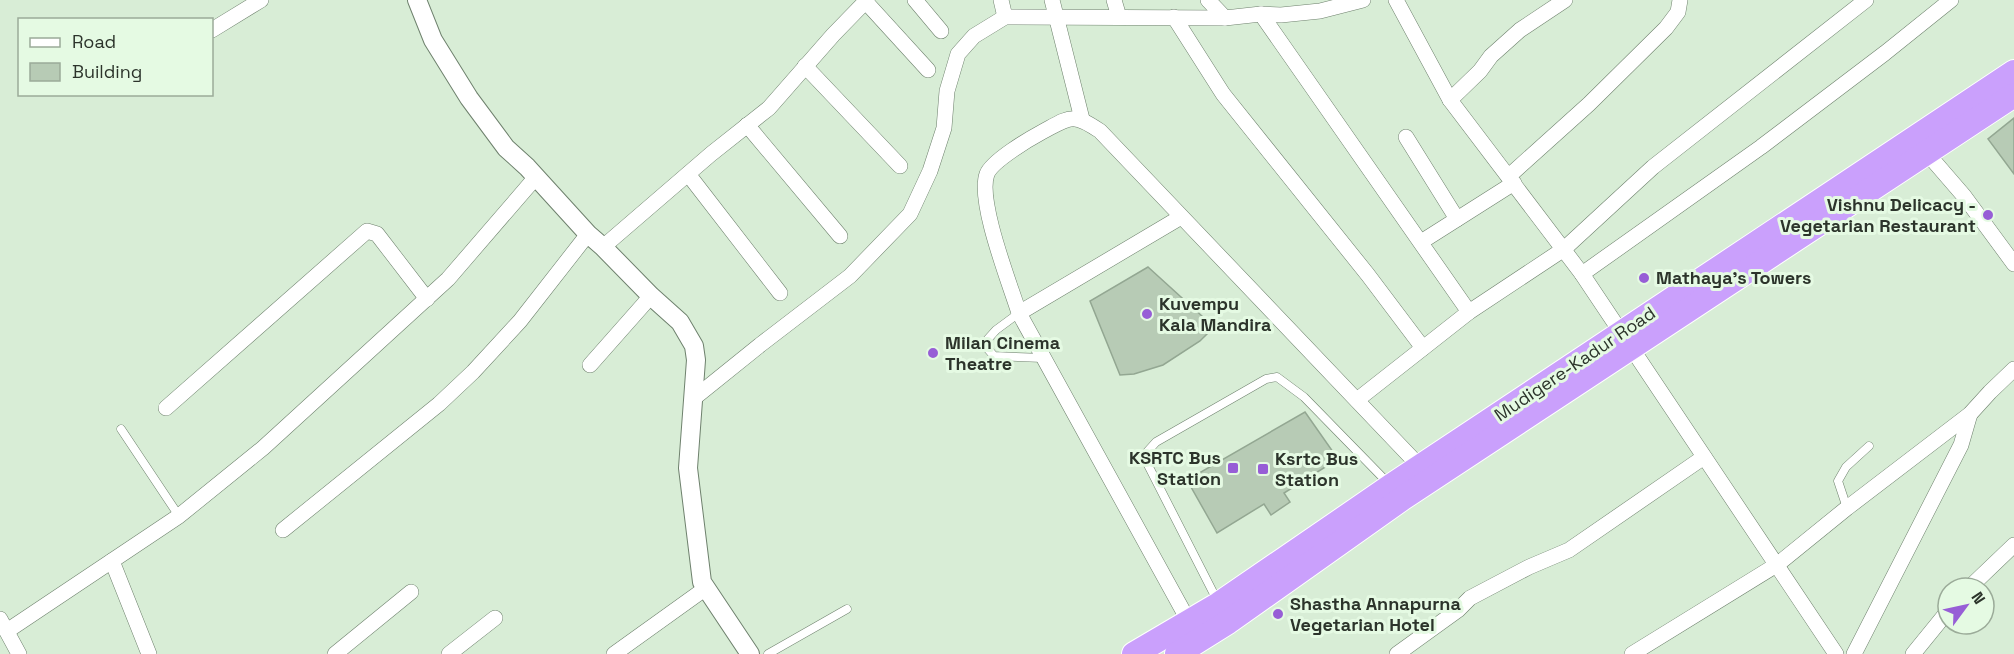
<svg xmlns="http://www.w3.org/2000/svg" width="2014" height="654" viewBox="0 0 2014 654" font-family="'Space Grotesk',sans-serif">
  <rect width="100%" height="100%" fill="#d8edd6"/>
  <!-- building -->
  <g fill="#b7cbb5" stroke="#93a792" stroke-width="1.5">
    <polygon points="2014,118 2014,174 1988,139"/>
    <polygon points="1148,267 1214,327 1200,341 1163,365 1134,374 1120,375 1090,301"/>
    <polygon points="1305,412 1338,459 1284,493 1290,502 1271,515 1264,504 1217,533 1187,480"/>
  </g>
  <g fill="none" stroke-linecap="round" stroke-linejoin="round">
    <!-- service casing -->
    <g stroke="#6e816d" stroke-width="9">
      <g id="service">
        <polyline points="1019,313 996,330 987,340 987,348 994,356 1043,358"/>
        <polyline points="121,429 179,516"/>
        <polyline points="1847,508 1838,481 1846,467 1869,446"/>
        <polyline points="1218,602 1148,465 1147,452 1156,442 1266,379 1277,377 1304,397 1389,484"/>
        <polyline points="768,654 847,609"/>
      </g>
    </g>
    <!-- minor casing -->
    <g stroke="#6e816d" stroke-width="16">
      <g id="minor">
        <polyline points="915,0 941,31"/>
        <polyline points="1001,0 1005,17"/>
        <polyline points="1052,0 1082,119"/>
        <polyline points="1114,0 1119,17"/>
        <polyline points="1208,0 1225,18"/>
        <polyline points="1396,0 1450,100 1582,274 1836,654"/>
        <polyline points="865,1 928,70"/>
        <polyline points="1261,14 1469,312"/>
        <polyline points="1174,17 1223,94 1368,275 1423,348"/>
        <polyline points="212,30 261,0"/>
        <polyline points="805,66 900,166"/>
        <polyline points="1450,100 1480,71 1491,56 1520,30 1565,0"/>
        <polyline points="747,125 840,236"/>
        <polyline points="1406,137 1457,219"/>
        <polyline points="1926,152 1964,196 2014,264"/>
        <polyline points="688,174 780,293"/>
        <polyline points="1509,176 1589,104 1666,28 1678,12 1680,0"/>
        <polyline points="1181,217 1019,313 1193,629"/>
        <polyline points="1421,242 1514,183"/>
        <polyline points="603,247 711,154 769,108 833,35 867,0"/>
        <polyline points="1582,274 1761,147 1885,53 1951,0"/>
        <path d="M 1019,313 C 1010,284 977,201 987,174 C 992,161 1029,139 1042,132 C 1070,117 1072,112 1100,131 L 1426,473"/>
        <polyline points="590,365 651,296"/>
        <polyline points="693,399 760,345 850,276 910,214 930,171 944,128 947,91 958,54 974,36 1005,17 1225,18 1261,14 1281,15 1320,11 1363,0"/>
        <polyline points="1357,400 1469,312 1564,249 1653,167 1866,0"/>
        <polyline points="166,408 367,231 377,234 427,299"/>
        <polyline points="283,530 439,404 473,372 520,321 588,234"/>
        <polyline points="112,561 149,654"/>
        <polyline points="1969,588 2014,545"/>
        <polyline points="0,619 19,654"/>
        <polyline points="7,631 179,516 263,448 448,279 536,177"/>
        <polyline points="335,654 411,592"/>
        <polyline points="449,654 495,618"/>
        <polyline points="614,654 706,588"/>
        <polyline points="1397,654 1458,610 1470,598 1529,567 1569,550 1704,457"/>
        <polyline points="1632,654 1778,564 1847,508 1970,414 1990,392 2014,369"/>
        <polyline points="1854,654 1961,445 1970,414"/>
        <polyline points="1913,654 1948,611"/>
      </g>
    </g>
    <!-- tertiary casing -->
    <g stroke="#6e816d" stroke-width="20">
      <polyline id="tertiary" points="417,0 433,40 469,98 506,148 527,167 588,234 603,247 651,296 680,322 694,346 696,360 688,468 702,582 750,654"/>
    </g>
    <!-- trunk casing -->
    <g stroke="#fff" stroke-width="26">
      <g id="trunk">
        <polyline points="1134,654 1219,604 1391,486 2014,72"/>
        <polyline points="1177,654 1228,622 1403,498 2014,95"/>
      </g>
    </g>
    <!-- service -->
    <use href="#service" stroke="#fff" stroke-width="8"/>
    <!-- minor -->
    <use href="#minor" stroke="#fff" stroke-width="15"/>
    <!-- tertiary -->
    <use href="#tertiary" stroke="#fff" stroke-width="18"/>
    <!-- trunk -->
    <use href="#trunk" stroke="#caa0fc" stroke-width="24"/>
  </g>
  <!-- markers -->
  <g fill="#975ed6" stroke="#e5fae3" stroke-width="2">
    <circle cx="1988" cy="215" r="6"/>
    <circle cx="1644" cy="278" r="6"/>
    <circle cx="1147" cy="314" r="6"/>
    <circle cx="933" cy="353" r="6"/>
    <rect x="1227" y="462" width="12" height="12" rx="3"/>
    <rect x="1257" y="463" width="12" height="12" rx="3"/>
    <circle cx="1278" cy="614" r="6"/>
  </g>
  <g text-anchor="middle" stroke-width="6" stroke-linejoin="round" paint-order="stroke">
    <!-- poi labels -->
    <g font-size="18" font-weight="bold" fill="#2c342b" stroke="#e5fae3" text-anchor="start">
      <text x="1976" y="211" text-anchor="end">Vishnu Delicacy -<tspan x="1976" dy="21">Vegetarian Restaurant</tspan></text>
      <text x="1656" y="284">Mathaya's Towers</text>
      <text x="1159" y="310">Kuvempu<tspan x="1159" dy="21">Kala Mandira</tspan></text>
      <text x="945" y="349">Milan Cinema<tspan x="945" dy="21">Theatre</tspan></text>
      <text x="1221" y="464" text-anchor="end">KSRTC Bus<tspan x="1221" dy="21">Station</tspan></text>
      <text x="1275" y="465">Ksrtc Bus<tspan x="1275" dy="21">Station</tspan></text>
      <text x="1290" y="610">Shastha Annapurna<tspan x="1290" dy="21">Vegetarian Hotel</tspan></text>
    </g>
    <!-- street labels -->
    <g font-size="18" fill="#2c342b" stroke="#e5fae3">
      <text transform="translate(1575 364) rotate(-34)" y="6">Mudigere-Kadur Road</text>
    </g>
  </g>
  <!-- legend -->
  <rect x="18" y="18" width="195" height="78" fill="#e5fae3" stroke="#9bab99" stroke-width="1.5"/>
  <rect x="30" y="38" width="30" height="9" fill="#ffffff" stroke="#9bab99" stroke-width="1.5"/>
  <text x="72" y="48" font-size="18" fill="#2c342b">Road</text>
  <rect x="30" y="63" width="30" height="18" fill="#b7cbb5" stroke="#9bab99" stroke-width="1.5"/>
  <text x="72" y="78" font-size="18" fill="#2c342b">Building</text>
  <!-- north arrow -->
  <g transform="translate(1966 606) rotate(57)"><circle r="28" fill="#e5fae3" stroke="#9bab99" stroke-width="1.5"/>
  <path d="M0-4.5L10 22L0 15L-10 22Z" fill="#975ed6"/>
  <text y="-9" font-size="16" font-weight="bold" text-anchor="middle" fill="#2c342b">N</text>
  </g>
</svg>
